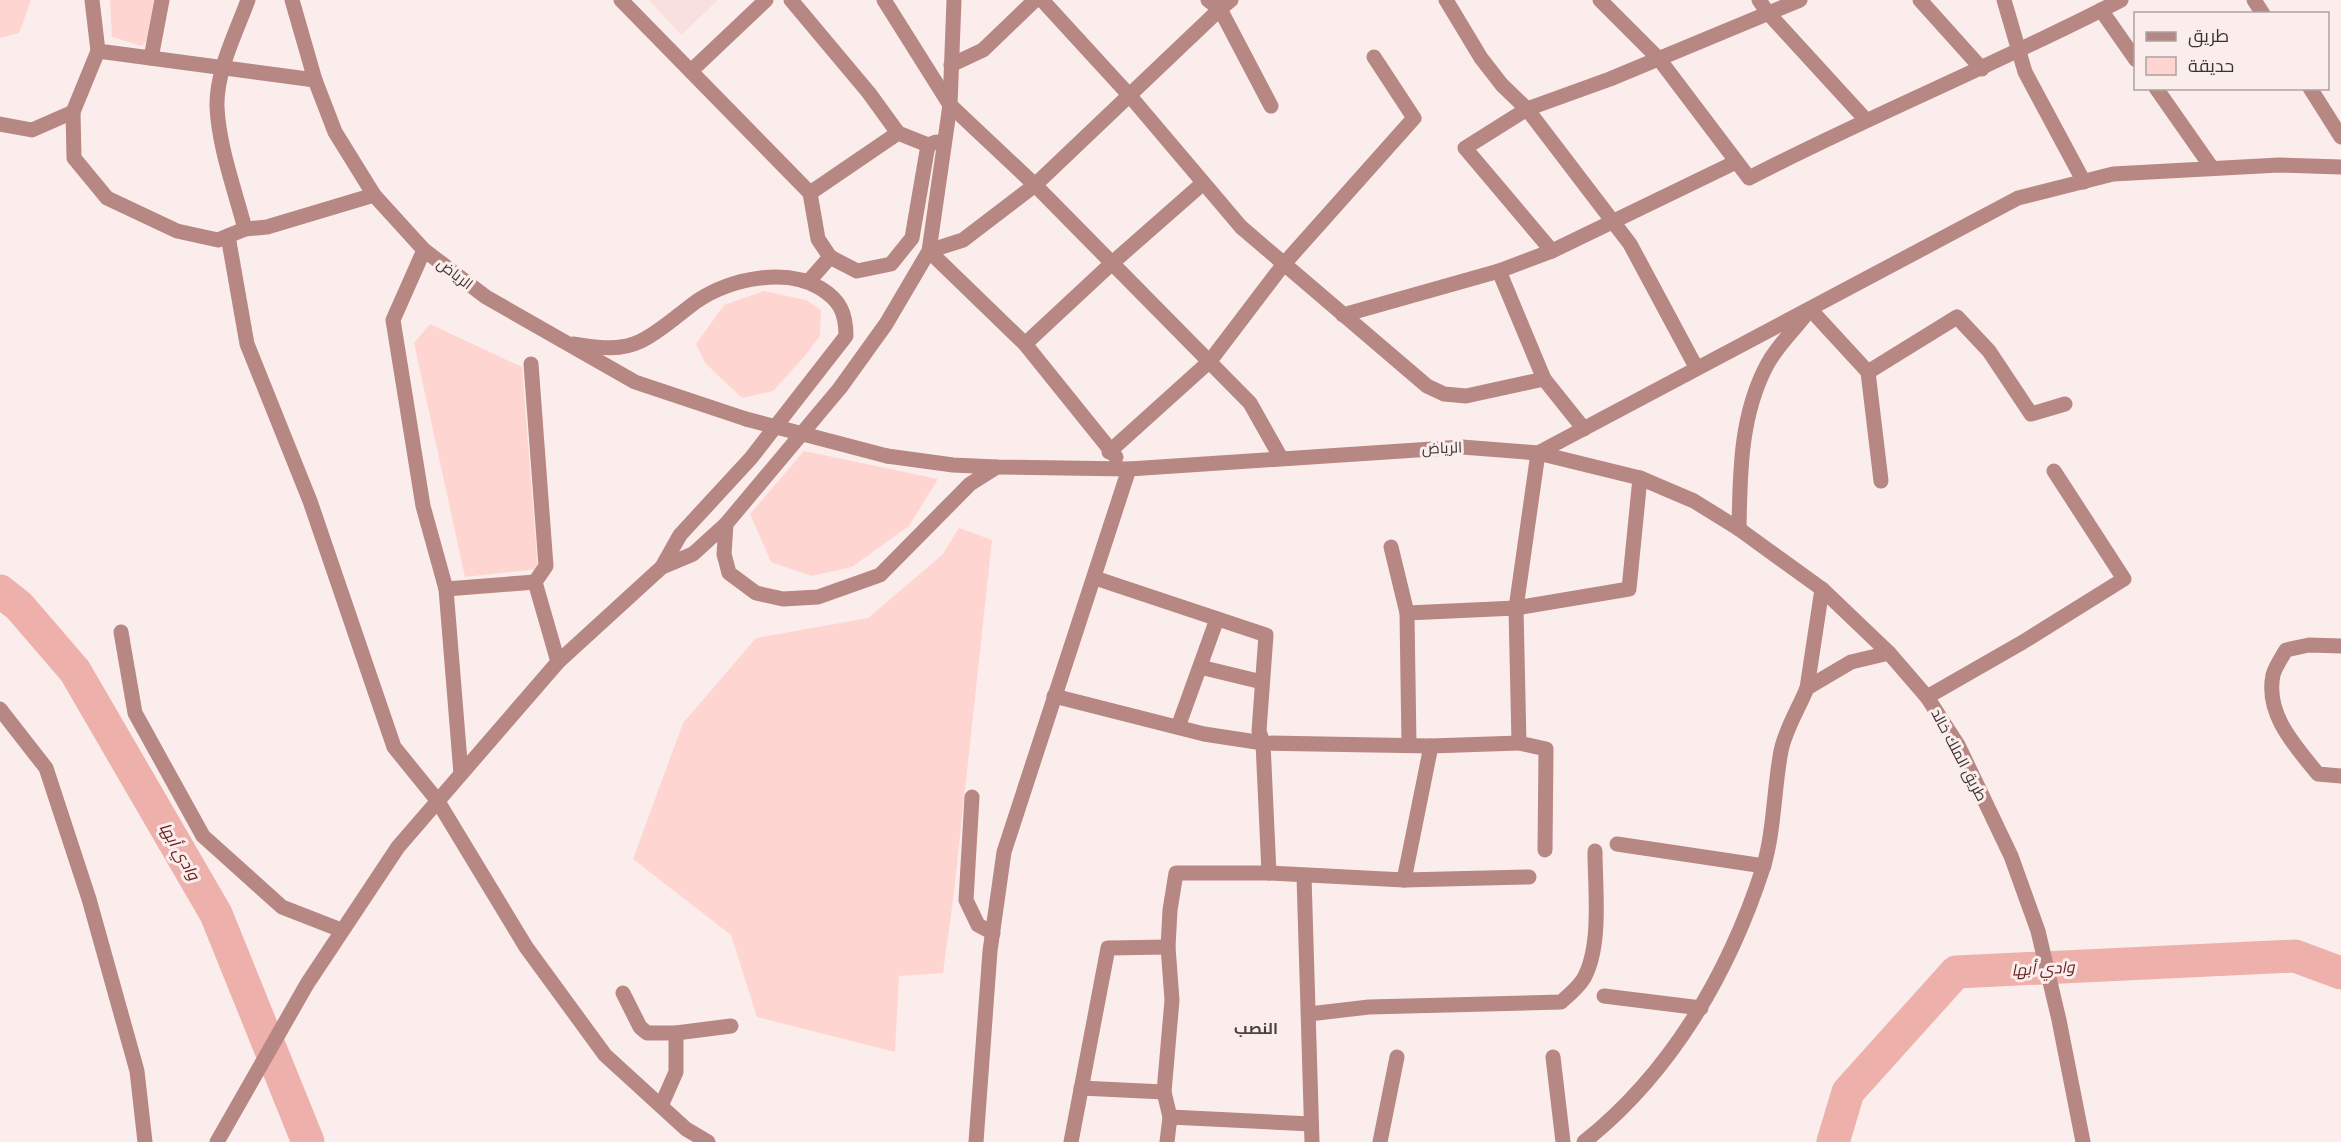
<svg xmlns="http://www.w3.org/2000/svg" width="2341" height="1142" viewBox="0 0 2341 1142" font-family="'Roboto Serif',Cairo,serif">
  <rect width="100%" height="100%" fill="#fbedec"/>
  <!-- built -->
  <polygon fill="#f7e0de" points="649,0 718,0 681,35"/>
  <!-- green -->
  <g fill="#ffd5d2">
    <polygon points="0,0 31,0 19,33 0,38"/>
    <polygon points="110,0 158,0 151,36 142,46 112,37"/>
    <polygon points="764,291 806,300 821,310 820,336 804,357 773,391 742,398 705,363 696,344 724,305"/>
    <polygon points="430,324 522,367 538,569 465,577 414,343"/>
    <polygon points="804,451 938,479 909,526 852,567 811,576 771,562 750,514"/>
    <polygon points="959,528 992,540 954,892 943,973 899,976 895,1052 757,1017 731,935 633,859 683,723 756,638 868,618 942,555"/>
  </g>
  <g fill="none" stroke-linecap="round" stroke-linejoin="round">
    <!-- river -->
    <g stroke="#edb0ab" stroke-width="33">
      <polyline points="0,591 19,606 75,671 216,914 308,1142"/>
      <polyline points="1833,1142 1848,1092 1956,972 2295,956 2341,973"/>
    </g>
    <!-- minor -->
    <g stroke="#b78783" stroke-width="15">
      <polyline points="92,0 98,51 315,80"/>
      <polyline points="292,0 315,80 335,132 374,195 424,250 486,297 635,382 746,419"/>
      <polyline points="621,0 810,193 818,239 830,257 809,281"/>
      <polyline points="791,0 869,93 898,133"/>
      <polyline points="884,0 950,105 1035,185 1250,403 1281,458"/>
      <polyline points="1042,0 1130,96 1241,227 1427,386 1444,394 1466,396 1544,379"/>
      <polyline points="1231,0 1220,9 1271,106"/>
      <polyline points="1446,0 1481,58 1502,85 1527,109 1630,244 1696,367"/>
      <path d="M 1600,0 L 1659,59 L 1749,178 C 1871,115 1999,63 2121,0"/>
      <polyline points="1759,0 1768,13 1866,120"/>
      <polyline points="1920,0 1982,69"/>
      <polyline points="2004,0 2025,72 2084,182"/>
      <polyline points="2254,0 2263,14"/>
      <polyline points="2101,10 2136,60"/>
      <polyline points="98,51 73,112 74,158 107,198 177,231 218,240 245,229 267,227 374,195"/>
      <polyline points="151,58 162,0"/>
      <polyline points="951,65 983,50 1035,0"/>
      <polyline points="691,71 766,0"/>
      <polyline points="2156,88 2212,168"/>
      <polyline points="2310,88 2341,137"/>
      <polyline points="0,124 32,130 73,112"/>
      <polyline points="810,193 898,133 928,145 936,142"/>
      <path d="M 245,229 C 235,190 219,148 217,107 C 216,71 236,33 248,0"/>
      <polyline points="228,236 247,344 310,501 394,747 437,800 526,947 605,1055 686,1129 708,1142"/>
      <polyline points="424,250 393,320 423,506 446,589 461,774"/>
      <polyline points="929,251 963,240 1035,185 1220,9 1208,0"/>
      <polyline points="929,251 1025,344 1116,457"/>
      <polyline points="1552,251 1465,148 1527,109 1610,79 1800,0"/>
      <polyline points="830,257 857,271 891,264 912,238 928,145"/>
      <polyline points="1499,271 1544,379 1584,429"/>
      <polyline points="1810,309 1868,372 1881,481"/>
      <polyline points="1343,315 1499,271 1552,251 1736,162"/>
      <path d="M 573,344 C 596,347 618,352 641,341 C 660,332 679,314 697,301 C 730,279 785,267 820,288 C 840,300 846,313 846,336 L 751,458 L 680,535 L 662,567"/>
      <polyline points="1025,344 1111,264 1202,184"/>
      <polyline points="531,364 546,566 535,582 558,662"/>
      <polyline points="1868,372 1957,317 1989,351 2031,414 2065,404"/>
      <polyline points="1109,452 1210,361 1283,265 1414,118 1374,57"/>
      <polyline points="887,456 953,465 997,467 1129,469 1462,447 1538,453 1640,478 1694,501 1739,529 1822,589 1889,653 1927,697 1958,745 2011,856 2038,931 2059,1020 2083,1142"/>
      <polyline points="726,524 724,554 729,573 756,593 783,599 818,597 880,575 970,484 997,467"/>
      <path d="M 1739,529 C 1740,473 1740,414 1768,363 C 1778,345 1795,329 1807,313"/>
      <polyline points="1391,547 1407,613 1409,745"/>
      <polyline points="1095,578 1266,635 1259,731 1263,743 1431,746 1519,743"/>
      <polyline points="446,589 535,582"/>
      <polyline points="1822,589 1807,688 1851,662 1889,653"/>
      <polyline points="1407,613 1516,608 1629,589 1640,478"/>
      <polyline points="121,632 135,713 203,836 282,907 341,930"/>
      <path d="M 2341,646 L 2309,645 L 2286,650 C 2282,657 2275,667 2273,675 C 2265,714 2295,746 2318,774 L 2341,776"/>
      <polyline points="1200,667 1262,682"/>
      <polyline points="1054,696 1204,734 1263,743 1269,873"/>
      <polyline points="1927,697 2023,642 2124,579 2054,471"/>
      <polyline points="0,709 46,768 89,899 137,1071 145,1142"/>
      <polyline points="1178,727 1217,619"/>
      <polyline points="972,797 966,900 978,925 993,933"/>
      <polyline points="1617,844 1764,866"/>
      <polyline points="1545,850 1546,749 1519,743 1516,608 1538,453 2018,198 2113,174 2279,165 2341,167"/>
      <polyline points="1304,876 1312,1142"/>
      <polyline points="1404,880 1431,746"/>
      <polyline points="623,993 640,1027 647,1033 676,1033 731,1026"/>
      <polyline points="1604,996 1701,1008"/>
      <path d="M 1309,1014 L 1369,1007 L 1561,1002 C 1569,995 1578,988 1584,978 C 1602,945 1595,889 1595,851"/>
      <polyline points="1553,1057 1563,1142"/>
      <polyline points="1081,1088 1164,1092"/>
      <polyline points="661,1106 676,1072 676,1033"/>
      <polyline points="1170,1117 1311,1124"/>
      <polyline points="217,1142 307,984 398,847 558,662 662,567 693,554 726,524 840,388 886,324 929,251 950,105 954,0"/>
      <polyline points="976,1142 990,951 1004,852 1129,469"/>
      <polyline points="1071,1142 1108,948 1168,947"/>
      <polyline points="1167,1142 1170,1117 1164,1092 1172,1000 1168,947 1170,910 1176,873 1269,873 1404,880 1529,877"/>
      <polyline points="1380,1142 1397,1057"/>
      <path d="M 1584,1142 C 1671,1073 1729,973 1763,868 C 1774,834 1774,787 1781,751 C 1785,730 1799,708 1807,688"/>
    </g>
    <!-- minor-bridge -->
    <polyline stroke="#b78783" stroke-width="15" points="746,419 887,456"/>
  </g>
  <g text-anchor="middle" stroke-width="6" stroke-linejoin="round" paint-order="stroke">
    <!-- street labels -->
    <g font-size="15" fill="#383232" stroke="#fbedec">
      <text transform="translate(455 274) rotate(38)" y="5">الرياض</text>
      <text transform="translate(1442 448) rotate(-2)" y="5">الرياض</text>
      <text transform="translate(1959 755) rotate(62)" y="5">طريق الملك خالد</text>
    </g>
    <!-- water labels -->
    <g font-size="16" font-style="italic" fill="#692121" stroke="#fbedec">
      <text transform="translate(180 851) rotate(60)" y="6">وادي أبها</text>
      <text transform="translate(2043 968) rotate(-3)" y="6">وادي أبها</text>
    </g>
    <!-- neighbourhood labels -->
    <g font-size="16" font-weight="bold" fill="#4c4140" stroke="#fbedec">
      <text x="1256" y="1034">النصب</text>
    </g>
  </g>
  <!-- legend -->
  <rect x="2134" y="12" width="195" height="78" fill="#fbedec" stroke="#ada2a2" stroke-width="1.5"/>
  <rect x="2146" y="32" width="30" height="9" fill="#b78783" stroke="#ada2a2" stroke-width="1.5"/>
  <text x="2188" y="42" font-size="18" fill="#383232">طريق</text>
  <rect x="2146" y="57" width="30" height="18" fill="#ffd5d2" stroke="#ada2a2" stroke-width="1.5"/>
  <text x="2188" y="72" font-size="18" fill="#383232">حديقة</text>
</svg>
